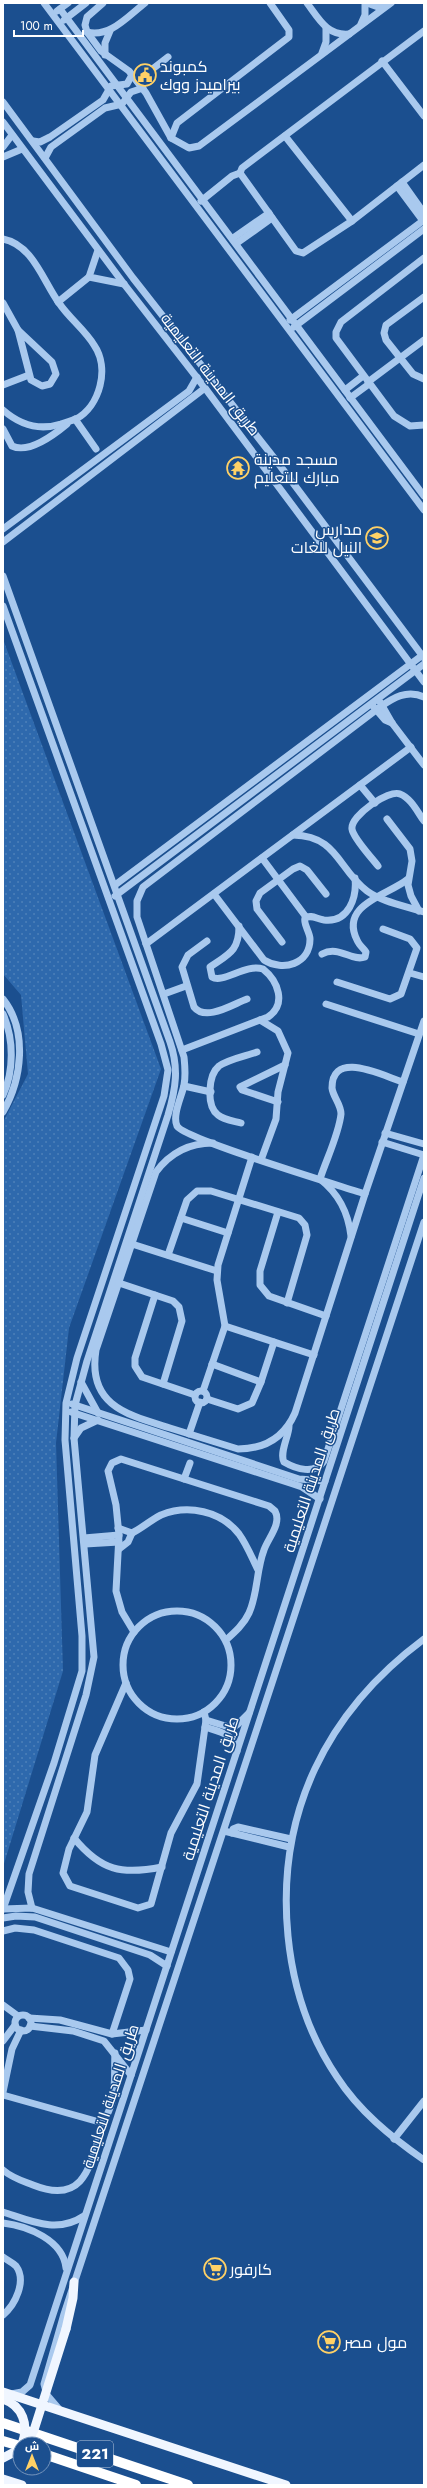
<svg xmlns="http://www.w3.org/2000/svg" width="427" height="2488" viewBox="0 0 427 2488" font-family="Jost,Cairo,sans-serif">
  <defs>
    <pattern id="grass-dots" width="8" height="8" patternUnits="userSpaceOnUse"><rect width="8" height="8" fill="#2e69ad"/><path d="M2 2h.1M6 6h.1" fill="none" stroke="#4d80b9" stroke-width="1.8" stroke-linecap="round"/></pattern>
  </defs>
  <rect width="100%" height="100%" fill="#1b4f8f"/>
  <!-- grass -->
  <polygon fill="url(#grass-dots)" points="3,639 161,1069 69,1328 56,1443 63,1671 3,1867 3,1122 28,1074 21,995 3,974"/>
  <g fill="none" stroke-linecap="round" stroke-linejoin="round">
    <!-- minor -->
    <g stroke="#a9c9ee" stroke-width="7">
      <polyline points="44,3 424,510"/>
      <polyline points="103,3 87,17 85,25 87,32 101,51 129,71 146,93 171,138 189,148 199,146 391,3"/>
      <path d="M 307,3 C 319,19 327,36 349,34"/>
      <polyline points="367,3 378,7 387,5"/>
      <polyline points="60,9 424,496"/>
      <polyline points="57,11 68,3"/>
      <polyline points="64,20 86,3"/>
      <polyline points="361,24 365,15 365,3"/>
      <polyline points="424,31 242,168 240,173 296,251 303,253 352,221 424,165"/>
      <path d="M 87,32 C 110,38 128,16 145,3"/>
      <polyline points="322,53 326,42 326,28"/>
      <polyline points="105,55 105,43 110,31"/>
      <polyline points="382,61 424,116"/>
      <polyline points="137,81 168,57"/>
      <polyline points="3,102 133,278 278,463 424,658"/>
      <polyline points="3,122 124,284 205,388 424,682"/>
      <polyline points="285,136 352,221"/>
      <polyline points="171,138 177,123 289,37 289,30 270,3"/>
      <polyline points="33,141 40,142 50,137 103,100 111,86 127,84 132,75"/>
      <polyline points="3,147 12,135"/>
      <polyline points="3,157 22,149"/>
      <polyline points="45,158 51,147 105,108 122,104 131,92 143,88"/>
      <polyline points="402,182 424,213"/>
      <polyline points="397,186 423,221"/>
      <polyline points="201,201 232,176 240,173"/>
      <polyline points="233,238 269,213"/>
      <path d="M 3,239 C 33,245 43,281 59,303 C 69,318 85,330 94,345 C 110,368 100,406 76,419 C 71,421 66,422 61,424 C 39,431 20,425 3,410"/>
      <polyline points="237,243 272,218"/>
      <polyline points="98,250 89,277 124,284"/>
      <polyline points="424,258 341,322 336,332 336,338 394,416 410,426 424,425"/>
      <polyline points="424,297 386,325 384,333 386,340 413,374 424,379"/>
      <polyline points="58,302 89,277"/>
      <polyline points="3,303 18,330"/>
      <polyline points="290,320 424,220"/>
      <polyline points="294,327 424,229"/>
      <polygon points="18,330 52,362 56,374 50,384 42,386 31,380"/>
      <polyline points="368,382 424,340"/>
      <polyline points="3,385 29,375"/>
      <polyline points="345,390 363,376"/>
      <polyline points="350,398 369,384"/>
      <polyline points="75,419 96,449"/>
      <path d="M 3,429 L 12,446 C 29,454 55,434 67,424"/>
      <polyline points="3,529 189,391 197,377"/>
      <polyline points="3,542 205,388"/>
      <path d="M 3,576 L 170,1042 C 179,1068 176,1088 168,1115 L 87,1361 L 75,1405 L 74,1438 L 94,1657 L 86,1695 L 29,1874 L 28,1892 L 32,1908"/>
      <polyline points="3,606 161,1044 168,1070 164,1096 77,1358 66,1403 65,1440 82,1636 82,1671 54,1763 3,1909"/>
      <polyline points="380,702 392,723 424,765"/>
      <polyline points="373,706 385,720 392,723"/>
      <polyline points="360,785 375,803"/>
      <polyline points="387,819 410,849 412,861 408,885 411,896 419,911"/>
      <path d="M 293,835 C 338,836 337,868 367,891 C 382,902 406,906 424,912"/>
      <polyline points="262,858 306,917"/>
      <path d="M 378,866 C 372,858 353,838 352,829 C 350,816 389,789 400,794 C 411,798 418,813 424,821"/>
      <polyline points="115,885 424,654"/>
      <path d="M 214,894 L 264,960 C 283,972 310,964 310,939 C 310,932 303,924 305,918 C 311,914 317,919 324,920 C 349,923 357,897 355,878"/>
      <polyline points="115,896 424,664"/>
      <path d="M 207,941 L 188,955 L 182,967 L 194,1007 C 206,1022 233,1004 247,999"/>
      <polyline points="282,942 257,909 256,901 260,893 293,869 300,866 307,870 326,894"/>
      <polyline points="146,944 411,747"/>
      <path d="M 322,954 C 339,945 352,962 365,957 L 366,952 C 363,948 359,945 357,940 C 339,904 389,895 408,879"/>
      <polyline points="410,973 424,977"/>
      <polyline points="337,982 390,999 401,994 417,948 410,939 383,929"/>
      <polyline points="164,994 186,986"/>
      <path d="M 3,999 C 28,1031 22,1079 3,1112"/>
      <polyline points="326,1004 419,1034"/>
      <path d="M 3,1014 C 14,1039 14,1071 3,1095"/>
      <polyline points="260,1020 278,1031 288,1053 278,1092 276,1119 261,1160"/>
      <path d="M 182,1050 L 268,1017 C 287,1004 278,981 263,969 C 246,963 223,984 212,977 L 210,967 C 229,954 239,951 239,926"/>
      <polyline points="184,1086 211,1092"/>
      <polyline points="278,1102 242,1090 240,1087 285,1065"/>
      <path d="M 241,1123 C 234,1121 224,1120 218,1115 C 206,1106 208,1075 219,1066 C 229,1059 246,1056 257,1052"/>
      <polyline points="385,1133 424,1144"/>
      <polyline points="382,1142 424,1155"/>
      <path d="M 213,1143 C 189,1143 170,1153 156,1172 L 96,1350 C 87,1406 128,1415 170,1428 C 193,1435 215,1442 238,1449 C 265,1449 284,1438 295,1413 L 365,1194 L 424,1021"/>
      <path d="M 365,1194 C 341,1186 184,1139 177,1126 C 172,1115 182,1096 184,1085 C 186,1075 185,1067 184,1057 L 137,917 L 137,901 L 143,887 L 380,707 C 393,698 407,689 424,697"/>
      <polyline points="278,1212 260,1271 260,1285 269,1296 326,1316"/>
      <polyline points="181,1218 228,1233"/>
      <path d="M 351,1236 C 348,1212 339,1194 320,1179 C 326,1160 339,1134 341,1114 C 341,1104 333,1097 332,1088 C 332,1049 383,1076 403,1082"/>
      <polyline points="132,1244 217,1271"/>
      <polyline points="168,1255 187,1200 197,1191 211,1191 299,1218 305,1225 307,1235 287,1303"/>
      <polyline points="119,1283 173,1301 179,1307 182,1321 163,1384"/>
      <polyline points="155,1295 135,1358 135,1366 142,1377 195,1395"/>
      <polyline points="225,1326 314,1355"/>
      <polyline points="212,1364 261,1382"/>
      <polyline points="81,1382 98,1413"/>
      <polyline points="203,1391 225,1326 217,1280 218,1265 252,1157"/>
      <circle cx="201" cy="1397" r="6"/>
      <polyline points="207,1399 238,1409 252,1403 261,1382 274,1342"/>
      <polyline points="72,1404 299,1479 325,1481"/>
      <polyline points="71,1412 290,1483 302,1487 320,1499"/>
      <path d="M 289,1426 C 289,1436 279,1453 284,1462 C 296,1469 315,1475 324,1461 L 424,1155"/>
      <polyline points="189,1434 200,1402"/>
      <polyline points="74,1438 81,1428 98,1420"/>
      <polyline points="184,1479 190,1463"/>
      <path d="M 118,1528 L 132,1533 C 142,1528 151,1520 161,1515 C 188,1504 221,1511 239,1534 C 247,1545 252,1558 258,1570"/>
      <polyline points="84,1538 119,1535"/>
      <polyline points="85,1544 119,1542"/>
      <polyline points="119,1549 128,1542 132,1533"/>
      <circle cx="177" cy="1665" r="54"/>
      <path d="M 134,1632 L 122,1612 L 116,1591 L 119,1535 L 116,1505 L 108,1471 L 112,1463 L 121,1459 L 269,1506 L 275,1511 C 282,1524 268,1538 264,1550 C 256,1571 258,1593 249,1613 C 244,1624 235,1632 226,1640"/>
      <path d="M 424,1639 C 326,1712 276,1814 288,1936 C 293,1987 308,2034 337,2077 C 359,2111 391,2137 424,2160"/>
      <polyline points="126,1683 95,1755 87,1812 69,1849 63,1873 70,1886 138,1908 151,1904 171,1833 197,1784 206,1720 204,1712"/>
      <polyline points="206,1720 232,1728 238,1724 249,1713"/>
      <path d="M 205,1727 C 221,1732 233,1733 237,1751"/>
      <polyline points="224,1831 289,1847"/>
      <polyline points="232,1833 233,1829 238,1827 291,1839"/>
      <path d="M 74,1838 C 101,1871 122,1875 162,1867"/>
      <polyline points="3,1909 32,1908 171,1952"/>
      <polyline points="3,1918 16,1916 35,1917 150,1955 167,1966"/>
      <polyline points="3,1931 15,1928 34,1930 119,1958 128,1970 130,1979 112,2034"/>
      <polyline points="3,2005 18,2016"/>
      <circle cx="23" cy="2023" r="8"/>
      <polyline points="29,2018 60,2020 112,2034 146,2030"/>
      <polyline points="30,2026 73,2031 104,2041 131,2075"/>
      <polyline points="3,2041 15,2025"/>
      <polyline points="3,2092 12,2049 21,2030"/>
      <polyline points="3,2095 103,2123"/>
      <polyline points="394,2139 424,2101"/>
      <path d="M 3,2170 C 12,2178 23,2181 33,2185 C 81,2204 89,2172 100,2133 C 103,2123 109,2112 112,2102 C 116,2087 114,2068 115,2053"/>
      <path d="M 3,2212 C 31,2221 57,2234 84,2216"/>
      <path d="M 3,2223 C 28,2226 63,2240 66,2268"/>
      <path d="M 3,2257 C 7,2260 12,2262 16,2266 C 27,2281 15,2305 3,2315"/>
      <polyline points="11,2394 22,2392 30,2385 424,1178"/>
      <polyline points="59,2409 47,2395 44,2384 64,2314 424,1222"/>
    </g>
    <!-- major -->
    <g stroke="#f0f6ff" stroke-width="9">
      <polyline points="66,2329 73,2298 74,2282"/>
      <polyline points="3,2392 286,2485"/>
      <polyline points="3,2458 20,2449"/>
      <polyline points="3,2479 22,2485"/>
    </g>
    <!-- highway -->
    <g stroke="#fff" stroke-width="10">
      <polyline points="3,2423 188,2485"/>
      <polyline points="3,2441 20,2446"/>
      <polyline points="44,2454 136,2485"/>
    </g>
    <!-- major-bridge -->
    <g stroke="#f0f6ff" stroke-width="9">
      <path d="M 3,2399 C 23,2406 29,2425 22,2444"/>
      <polyline points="26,2444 34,2430 66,2329"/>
    </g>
  </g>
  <!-- icons -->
  <defs>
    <g id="civic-ring" transform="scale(1.15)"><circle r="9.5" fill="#1b4f8f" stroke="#ffd166" stroke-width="1.5"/><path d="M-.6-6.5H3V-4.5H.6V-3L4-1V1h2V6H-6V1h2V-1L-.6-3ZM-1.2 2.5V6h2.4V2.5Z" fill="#ffd166"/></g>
    <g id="temple-ring" transform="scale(1.15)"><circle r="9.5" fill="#1b4f8f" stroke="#ffd166" stroke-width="1.5"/><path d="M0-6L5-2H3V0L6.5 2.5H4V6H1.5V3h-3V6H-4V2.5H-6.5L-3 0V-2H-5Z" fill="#ffd166"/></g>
    <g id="school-ring" transform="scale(1.15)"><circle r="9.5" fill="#1b4f8f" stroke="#ffd166" stroke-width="1.5"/><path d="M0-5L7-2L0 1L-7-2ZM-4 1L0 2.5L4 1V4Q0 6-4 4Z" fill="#ffd166"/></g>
    <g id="supermarket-ring" transform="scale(1.15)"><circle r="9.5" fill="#1b4f8f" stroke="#ffd166" stroke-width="1.5"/><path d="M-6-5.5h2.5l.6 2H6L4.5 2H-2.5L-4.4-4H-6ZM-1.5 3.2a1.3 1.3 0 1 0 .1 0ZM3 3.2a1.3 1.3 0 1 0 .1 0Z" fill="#ffd166"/></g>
  </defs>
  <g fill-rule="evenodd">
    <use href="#civic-ring" x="145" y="75"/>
    <use href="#temple-ring" x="238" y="468"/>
    <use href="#school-ring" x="377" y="538"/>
    <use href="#supermarket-ring" x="215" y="2269"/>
    <use href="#supermarket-ring" x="329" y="2342"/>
  </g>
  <g text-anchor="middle" stroke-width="3" stroke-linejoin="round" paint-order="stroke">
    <!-- shield labels -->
    <rect fill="#1b4f8f" stroke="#bbcadd" stroke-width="1" x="77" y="2441" width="36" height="26" rx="3"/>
    <g font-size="15" font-weight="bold" fill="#fff">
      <text x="95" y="2459">221</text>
    </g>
    <!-- poi labels -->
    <g font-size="16" fill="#fff" stroke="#1b4f8f" text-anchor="start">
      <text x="160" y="72">كمبوند<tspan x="160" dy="18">بيراميدز ووك</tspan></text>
      <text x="254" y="465">مسجد مدينة<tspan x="254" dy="18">مبارك للتعليم</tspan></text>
      <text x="362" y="535" text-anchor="end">مدارس<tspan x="362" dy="18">النيل للغات</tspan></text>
      <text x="230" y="2275">كارفور</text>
      <text x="344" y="2348">مول مصر</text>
    </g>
    <!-- street labels -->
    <g font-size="16" fill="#fff" stroke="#1b4f8f">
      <text transform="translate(211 374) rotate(52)" y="6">طريق المدينة التعليمية</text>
      <text transform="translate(311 1480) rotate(-72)" y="6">طريق المدينة التعليمية</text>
      <text transform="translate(210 1788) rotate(-72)" y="6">طريق المدينة التعليمية</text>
      <text transform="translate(110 2096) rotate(-72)" y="6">طريق المدينة التعليمية</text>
    </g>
  </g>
  <!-- border -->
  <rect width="427" height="2488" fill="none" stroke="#ffffff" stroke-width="8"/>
  <!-- north arrow -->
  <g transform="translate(32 2456)"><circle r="19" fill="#1b4f8f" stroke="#7695bc"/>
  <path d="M0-3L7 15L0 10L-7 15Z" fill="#ffd166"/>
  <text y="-6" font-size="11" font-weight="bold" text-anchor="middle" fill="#ffffff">ش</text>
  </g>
  <!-- scale -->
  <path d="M14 30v6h69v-6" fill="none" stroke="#ffffff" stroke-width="2"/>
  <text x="20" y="30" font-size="12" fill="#ffffff" stroke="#1b4f8f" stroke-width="3" paint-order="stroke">100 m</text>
</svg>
